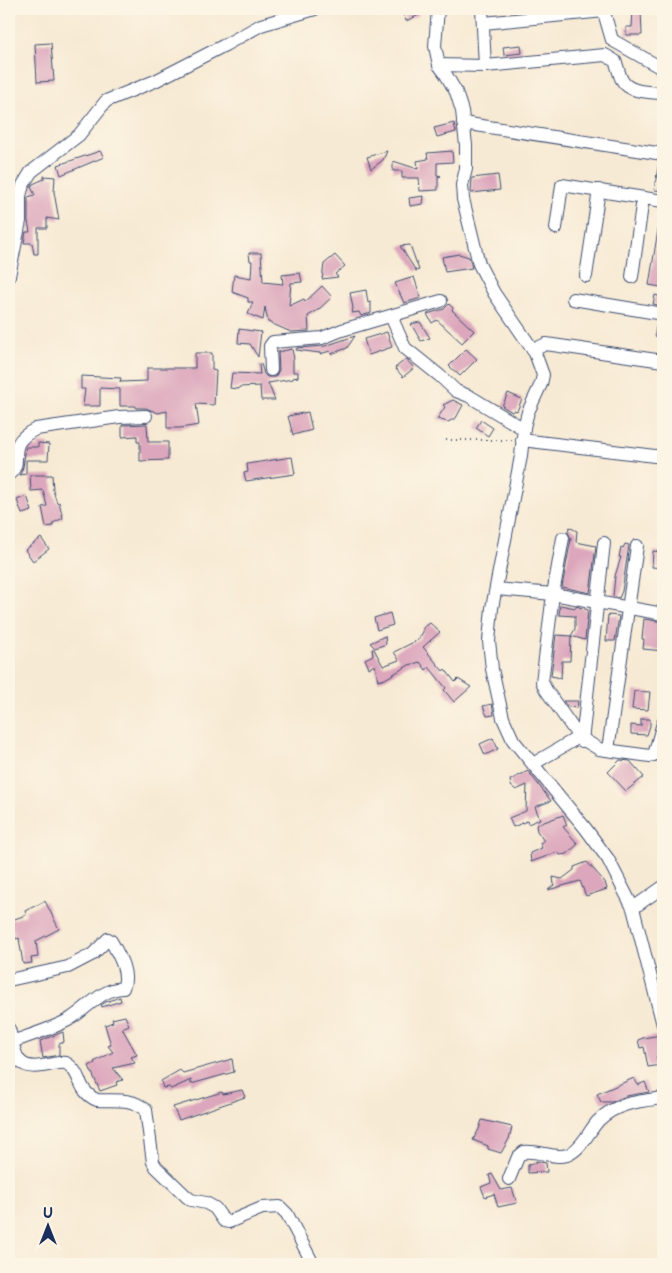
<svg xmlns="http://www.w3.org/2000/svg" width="672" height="1273" viewBox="0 0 672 1273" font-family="'Balsamiq Sans',sans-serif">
  <rect width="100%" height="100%" fill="#fcf5e5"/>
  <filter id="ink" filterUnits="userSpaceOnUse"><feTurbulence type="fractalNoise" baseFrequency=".02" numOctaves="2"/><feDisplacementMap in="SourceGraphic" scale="10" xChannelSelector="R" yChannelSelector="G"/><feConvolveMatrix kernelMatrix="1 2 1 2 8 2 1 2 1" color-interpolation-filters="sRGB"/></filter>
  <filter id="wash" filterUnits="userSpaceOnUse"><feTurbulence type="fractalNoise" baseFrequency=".0096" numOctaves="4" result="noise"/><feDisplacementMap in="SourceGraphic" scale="20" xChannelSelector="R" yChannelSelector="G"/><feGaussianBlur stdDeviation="1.12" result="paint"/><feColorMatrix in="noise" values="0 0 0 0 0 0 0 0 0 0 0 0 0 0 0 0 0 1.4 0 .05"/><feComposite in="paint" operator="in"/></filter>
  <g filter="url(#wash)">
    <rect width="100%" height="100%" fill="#f7ead4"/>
    <g id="blocks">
      <!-- building -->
      <g fill="#dca6bc">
        <polygon points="401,9 416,9 419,15 406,21"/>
        <polygon points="633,9 641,9 642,35 626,35 626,27 632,27"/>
        <polygon points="51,43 54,81 37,82 35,44"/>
        <polygon points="521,45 522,53 504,55 503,47"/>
        <polygon points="454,123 456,132 437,137 434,128"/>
        <polygon points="100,151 104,157 61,175 58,165"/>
        <polygon points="387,151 383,160 371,169 367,157"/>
        <polygon points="452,151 453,162 437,163 437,175 441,176 438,177 438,190 420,191 419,178 402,178 402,171 393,171 393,161 418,169 417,161 428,159 427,153"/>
        <polygon points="659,162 663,162 663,191 654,190"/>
        <polygon points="498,175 500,190 471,193 472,178"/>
        <polygon points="44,176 55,177 54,192 59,220 47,218 47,228 38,228 38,254 34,254 32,243 24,243 26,232 30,232 28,221 28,197 35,195 31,187 33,184 44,179"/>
        <polygon points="424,196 423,204 410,206 409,198"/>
        <polygon points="659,224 663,224 663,276 661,287 649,285"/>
        <polygon points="410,245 419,270 416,271 400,246"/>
        <polygon points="249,253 261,253 263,282 283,284 282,275 300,273 302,282 291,283 289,306 304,299 305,302 322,286 332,297 318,310 308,316 309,331 291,332 268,322 265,307 263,320 248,314 253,302 248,302 248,298 232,292 234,275 251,278 252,261 250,261"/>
        <polygon points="459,254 469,257 472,268 445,272 442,257"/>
        <polygon points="335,255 345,266 335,274 338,277 322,279 324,264"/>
        <polygon points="414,277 421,298 404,303 395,283"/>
        <polygon points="366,290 368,303 371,302 371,313 361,316 359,312 352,313 353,308 350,293"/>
        <polygon points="655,295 663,297 663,306 653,304"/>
        <polygon points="449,304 453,308 452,310 474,331 462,343 437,320 432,323 427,314 444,309"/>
        <polygon points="657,321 663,322 663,337 655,336"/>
        <polygon points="420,322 430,338 421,341 411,324"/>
        <polygon points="239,329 261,332 258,357 250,344 238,343"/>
        <polygon points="387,332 392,347 369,355 364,339"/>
        <polygon points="355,336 347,348 331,354 330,351 320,354 320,353 296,350 297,348 325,346"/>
        <polygon points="292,349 294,359 293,360 293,372 298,372 298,377 293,378 293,379 268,383 275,400 261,400 260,386 239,387 239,389 230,388 232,373 260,374 259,364 261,364 264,374 267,377 275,377 279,370 278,352"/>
        <polygon points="466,349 477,359 460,376 449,366"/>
        <polygon points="195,353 212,353 212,370 216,371 214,405 196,404 199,425 180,428 167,428 167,411 158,413 146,408 136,408 136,406 120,406 120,389 100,388 100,406 83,406 85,389 81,389 81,376 121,378 120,382 147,381 147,368 195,368"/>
        <polygon points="406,359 414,368 403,377 395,368"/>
        <polygon points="508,393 522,399 517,411 514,410 512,412 502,406"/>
        <polygon points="453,400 463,405 456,418 448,422 437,419 445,407 443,405"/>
        <polygon points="308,412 312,430 293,435 288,416"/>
        <polygon points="481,420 493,428 488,436 476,428"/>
        <polygon points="147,424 148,442 168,442 168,460 140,461 140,442 137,442 137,436 122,437 122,425"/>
        <polygon points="38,443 49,444 48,460 26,460 26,474 20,475 23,467 26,447 38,447"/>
        <polygon points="292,457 295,474 246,481 244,473 248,472 247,464"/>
        <polygon points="30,475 52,475 53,490 57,503 59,502 63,518 53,523 53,526 46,527 42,507 47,506 43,490 31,491"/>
        <polygon points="27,496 32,511 22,514 17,500"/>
        <polygon points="569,527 577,531 576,542 596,546 590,593 562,587 571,539 568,532"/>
        <polygon points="41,538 49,549 33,561 25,550"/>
        <polygon points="625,544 629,545 622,591 619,598 613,596 615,576 621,557 619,557 621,547 623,548"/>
        <polygon points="653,551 663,552 663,568 652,567"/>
        <polygon points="560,605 576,608 576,606 588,610 585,640 571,636 575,629 575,616 559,615"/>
        <polygon points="390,613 393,625 377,630 374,618"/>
        <polygon points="608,615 619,616 615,641 606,641"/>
        <polygon points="644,619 663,622 663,651 643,649 644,639 642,639"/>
        <polygon points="430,623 440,632 423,647 443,671 445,669 455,682 458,679 471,687 454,702 444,690 446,688 429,667 426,670 420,662 409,665 385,679 378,681 375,665 369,668 365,659 373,655 372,649 374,649 383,666 399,660 394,652 418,640 423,632 423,628"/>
        <polygon points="556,635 571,636 570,661 562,661 561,678 551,676"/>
        <polygon points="385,636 386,644 375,648 370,643"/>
        <polygon points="634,691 650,692 648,710 632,709"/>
        <polygon points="563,701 578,701 577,708 568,707"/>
        <polygon points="492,704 494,715 487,716 483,706"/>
        <polygon points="641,719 650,719 650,726 647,735 631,734 631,725 641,726"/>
        <polygon points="493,738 498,749 485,755 480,744"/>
        <polygon points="620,760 630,761 644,777 626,791 608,772"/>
        <polygon points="528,771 551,801 535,807 540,819 528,824 527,821 513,827 509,818 526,811 527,785 516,790 511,786 510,780"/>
        <polygon points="563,815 567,825 563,827 578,844 567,854 560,855 558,852 531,862 530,853 542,848 540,843 544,841 537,831 536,825"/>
        <polygon points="587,862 605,882 607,889 586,896 580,881 548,890 554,885 553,877 562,879 574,870 574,867"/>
        <polygon points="45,901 59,929 36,941 38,957 31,958 32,963 23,964 19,938 16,939 9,921 26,915 25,911"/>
        <polygon points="120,997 121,1001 102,1007 101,1005 106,1002"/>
        <polygon points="125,1016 129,1025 122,1028 137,1055 131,1057 135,1063 113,1068 123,1080 116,1082 117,1085 100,1091 89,1066 95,1063 94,1062 113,1052 108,1046 111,1045 105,1025 113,1022 112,1019"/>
        <polygon points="63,1032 64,1042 59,1044 59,1055 43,1058 40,1041"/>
        <polygon points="661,1035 663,1055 656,1057 662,1065 648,1067 644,1047 640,1048 638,1040 643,1038"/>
        <polygon points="232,1059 234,1072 191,1084 191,1080 171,1089 169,1087 163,1088 161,1081 180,1070 183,1073"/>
        <polygon points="634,1078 638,1085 645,1082 649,1092 626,1096 612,1102 601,1102 597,1094"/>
        <polygon points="242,1090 245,1097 179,1120 173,1107 222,1092 223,1094"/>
        <polygon points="482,1120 512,1127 509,1139 501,1153 488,1149 488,1146 473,1140 479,1129"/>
        <polygon points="536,1161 546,1163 547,1172 528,1173 528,1165 536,1163"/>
        <polygon points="492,1174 501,1190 512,1188 517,1203 498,1207 494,1194 485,1197 481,1187 491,1183 489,1175"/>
      </g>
    </g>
  </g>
  <g filter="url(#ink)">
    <use href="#blocks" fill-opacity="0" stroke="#3c4b70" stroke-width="1"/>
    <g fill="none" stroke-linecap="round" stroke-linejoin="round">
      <!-- minor casing -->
      <g stroke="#3c4b70" stroke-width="14">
        <g id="minor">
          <polyline points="438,9 435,46 439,65 445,73 456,92 462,111 466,145 466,169 462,185 463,199 479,264 494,293 535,353 543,375 541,384 528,412 524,427 521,456 492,608 489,641 492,669 503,718 513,740 586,829 608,859 633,908 663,1025"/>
          <polyline points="482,9 485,66"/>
          <polyline points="603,9 612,40 663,69"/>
          <polyline points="484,23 604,11"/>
          <path d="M 439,65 L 485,66 L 605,55 L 615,61 C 618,67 619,75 622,80 C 629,93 650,92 663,93"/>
          <polyline points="463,123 663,154"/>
          <polyline points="556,228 562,185 663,201"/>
          <polyline points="9,276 20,221 20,196 23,185 31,172 79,135 106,101 155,81 225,45 261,25 315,9"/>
          <polyline points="586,276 599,190"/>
          <polyline points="632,277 643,198"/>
          <polyline points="573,299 663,314"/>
          <polyline points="391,316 405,348 440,376 456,391 469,396 524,429"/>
          <polyline points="533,350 546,344 663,361"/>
          <polyline points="271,370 270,346 273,342 322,338 342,330 441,301"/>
          <polyline points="522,440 663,457"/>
          <path d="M 9,474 C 26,462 2,445 36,429 L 119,417 L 146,416"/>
          <polyline points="563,538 553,594 542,682 546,690 579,737"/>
          <polyline points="496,589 553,594 663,614"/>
          <polyline points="582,741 604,543"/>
          <polyline points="608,750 637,546"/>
          <polyline points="533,764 579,737 599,749 650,756 654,755 663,723"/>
          <polyline points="633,908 663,887"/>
          <path d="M 9,980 L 68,967 L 93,954 L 108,939 L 111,941 C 118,954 130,973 123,988 C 101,989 88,1008 70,1019 C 57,1027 28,1036 12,1042"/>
          <path d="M 9,1029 C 15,1050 14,1071 42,1066 C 50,1065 58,1062 66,1063 C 82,1072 77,1092 97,1100 C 114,1101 132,1097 146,1110 L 153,1162 L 156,1167 L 186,1196 L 191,1200 L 206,1203 L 215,1208 L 224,1221 L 229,1222 L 262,1208 L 280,1207 L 287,1214 L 313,1264"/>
          <path d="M 509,1179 L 518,1157 L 524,1152 C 538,1150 554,1159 567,1155 C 581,1150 589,1131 598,1121 C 615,1103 640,1101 663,1098"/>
        </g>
      </g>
      <!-- path -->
      <polyline stroke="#3c4b70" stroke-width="2" stroke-dasharray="1 4" stroke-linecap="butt" points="446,440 512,440"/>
      <!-- minor -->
      <use href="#minor" stroke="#fff" stroke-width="12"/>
    </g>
  </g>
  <!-- margin -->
  <rect width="672" height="1273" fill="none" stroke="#fcf5e5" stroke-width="30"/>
  <!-- north arrow -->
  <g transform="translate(48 1226)" stroke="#fcf5e5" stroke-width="4" paint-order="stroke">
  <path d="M0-4L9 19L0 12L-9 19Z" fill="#1b2f5e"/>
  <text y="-8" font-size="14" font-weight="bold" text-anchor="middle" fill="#1b2f5e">U</text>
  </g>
</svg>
